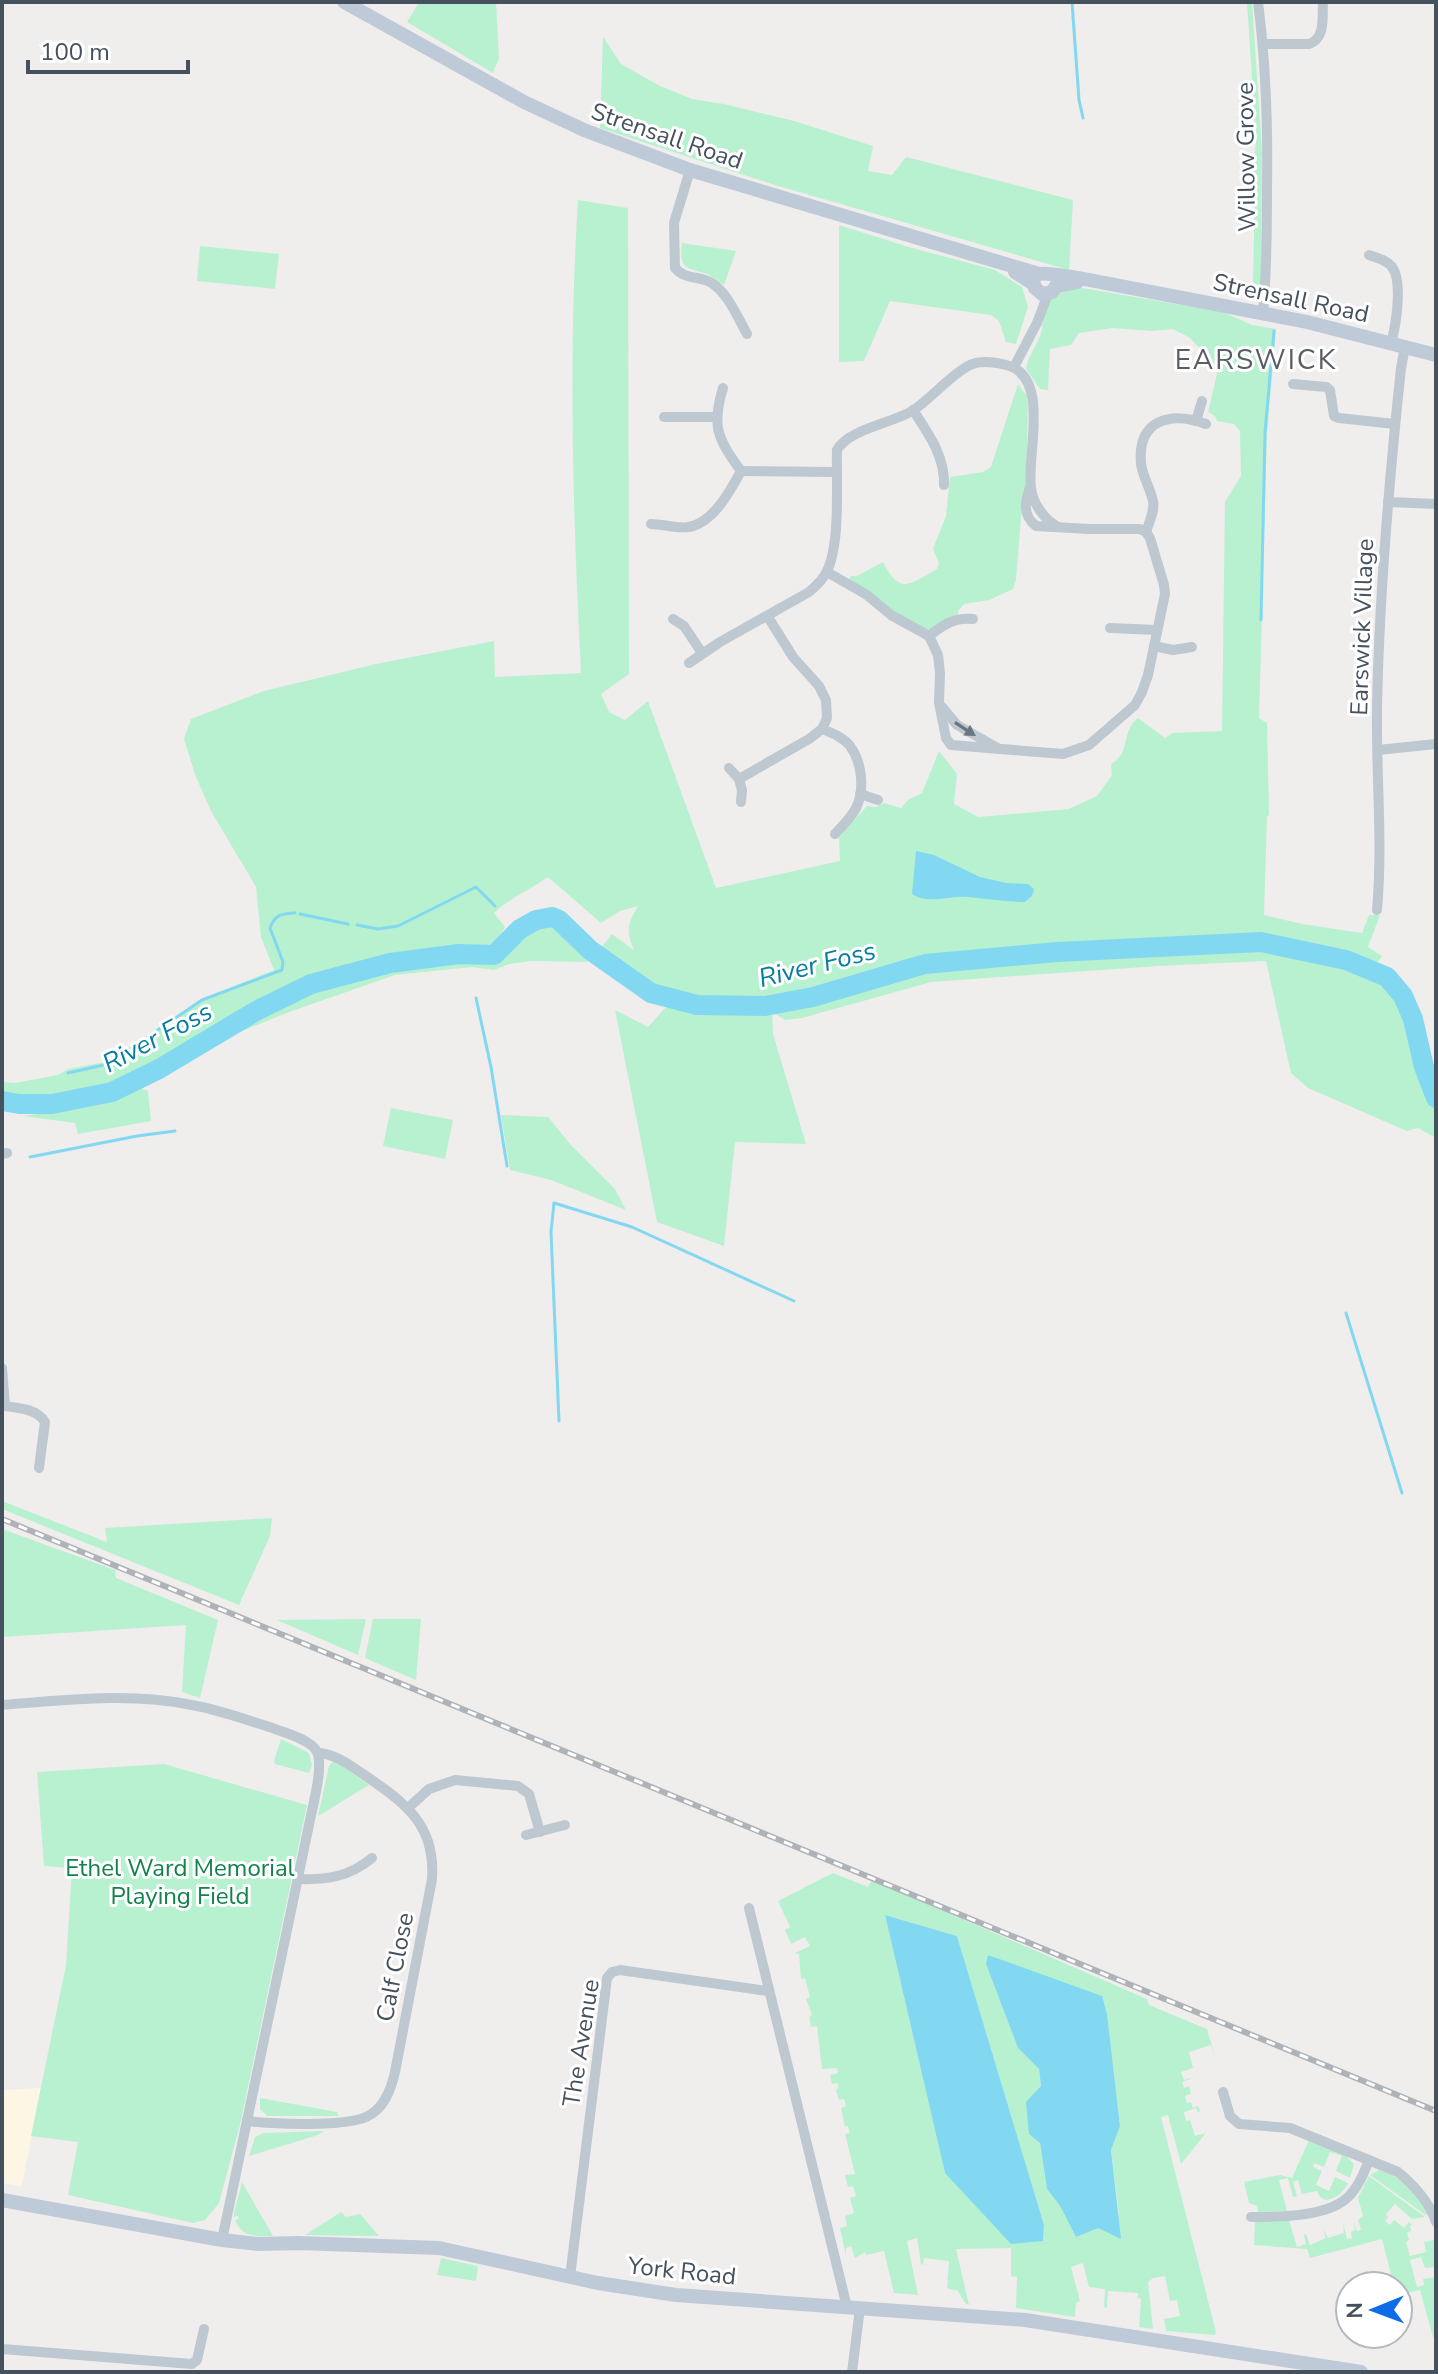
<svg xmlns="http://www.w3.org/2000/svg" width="1438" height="2374" viewBox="0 0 1438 2374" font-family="'Nunito Sans',sans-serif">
  <rect width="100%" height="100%" fill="#f0eded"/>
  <!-- commercial -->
  <polygon fill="#fdf6e5" points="41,2088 22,2186 2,2183 2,2090"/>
  <!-- green -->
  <g fill="#b8f1cf" fill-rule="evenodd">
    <polygon points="419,2 496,2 499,58 493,73 407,22"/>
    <polygon points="1247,2 1252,2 1262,152 1261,291 1259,302 1251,295 1253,286 1255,187 1253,175 1256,141"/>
    <polygon points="603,37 621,64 660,86 692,99 724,104 794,121 873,146 868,171 892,175 906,157 1073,200 1069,270 775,185 600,128"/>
    <path d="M 578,200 L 628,208 L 629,674 L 601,694 L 609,712 L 625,720 L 648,701 L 716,888 L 840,861 L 839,837 L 867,806 L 876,807 L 884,803 L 901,808 L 908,800 L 922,793 L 939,751 L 957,774 L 954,804 L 978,817 L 1069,809 L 1097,796 L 1112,775 L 1111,764 C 1132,752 1120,732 1138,718 L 1165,738 L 1173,733 L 1222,731 L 1225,502 L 1241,476 L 1240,431 L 1234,424 L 1217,421 L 1215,416 L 1208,412 L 1217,374 L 1212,362 L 1190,338 L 1173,329 L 1152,331 L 1112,328 L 1079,333 L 1071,345 L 1050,349 L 1048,390 L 1040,389 L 1026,369 C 1028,355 1037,346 1041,333 C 1044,324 1042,310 1047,301 C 1053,290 1070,288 1082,288 L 1223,312 L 1252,325 L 1276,329 L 1267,435 L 1259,718 L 1267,723 L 1269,815 L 1267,816 L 1264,915 L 1302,924 L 1362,933 L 1369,915 L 1380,915 L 1368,947 L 1382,956 L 1375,966 L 1356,958 L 1262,937 L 1210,936 L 1146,939 L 1015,948 L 898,964 L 806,994 L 722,1003 L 692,999 L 655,988 L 638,979 L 598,951 L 612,934 L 634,950 C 626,932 627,924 638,906 L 620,911 L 601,923 L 548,877 C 531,889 507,900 494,913 L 505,927 L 498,938 L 484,949 C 418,942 338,962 279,992 C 243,1010 210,1035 175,1054 C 130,1080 52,1113 2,1092 L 2,1082 L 15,1083 L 58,1075 L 68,1069 L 105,1062 L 126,1051 L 201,999 L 274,970 L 261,937 L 256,887 L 211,811 L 196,777 L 184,739 L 191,719 L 264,691 L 376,664 L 494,641 L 495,677 L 581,673 C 573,516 568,358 578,200 Z"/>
    <polygon points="839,225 912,248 995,270 1022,287 1028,307 1016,344 1006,342 999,321 991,315 890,301 864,361 839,362"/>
    <path d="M 682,243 L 736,251 L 724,285 C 719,281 713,277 707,274 C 685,267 679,269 682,243 Z"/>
    <polygon points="200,246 279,254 275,289 197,281"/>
    <path d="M 1018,384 L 1027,396 L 1028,406 L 1026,489 L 1023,492 L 1016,580 L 1013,589 L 989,600 L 964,604 L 958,611 L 958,615 L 931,630 L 926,629 L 893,613 L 848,581 L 851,576 L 857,576 L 883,562 C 900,596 910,584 937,569 L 939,563 L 933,549 L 946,516 L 950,477 L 983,472 L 991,467 Z"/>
    <path d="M 552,919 C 566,928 575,946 589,959 L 587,962 L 531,961 L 509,964 L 494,970 L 472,967 L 395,975 L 289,1012 L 225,1038 L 223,1033 C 315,982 394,955 499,956 C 512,939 531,924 552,919 Z"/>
    <polygon points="1226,950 1262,950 1353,968 1384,981 1397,995 1404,1011 1430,1102 1436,1110 1436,1138 1418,1128 1407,1131 1308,1088 1291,1073 1266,961 1158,966 931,982 802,1018 785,1020 772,1012 773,1034 806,1144 735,1142 724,1246 657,1222 615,1010 648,1027 666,1007 772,1012 824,999 925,969 1158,952"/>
    <polygon points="140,1088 148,1091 151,1121 78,1134 75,1123 23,1116 85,1106"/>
    <polygon points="391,1108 453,1120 445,1159 383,1146"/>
    <polygon points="501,1115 548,1117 571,1145 615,1189 626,1210 551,1180 510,1170"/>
    <polygon points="2,1501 107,1542 105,1528 272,1518 270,1536 239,1605 2,1509"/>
    <polygon points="2,1529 115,1570 116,1578 218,1620 200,1698 182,1692 186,1625 2,1637"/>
    <polygon points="366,1619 358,1655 277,1620"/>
    <polygon points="373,1619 421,1619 416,1680 365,1658"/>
    <polygon points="281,1739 309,1753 312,1765 309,1773 275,1764 274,1761"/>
    <polygon points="334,1760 369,1785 318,1816 329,1766"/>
    <polygon points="164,1764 307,1805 240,2125 219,2203 205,2220 193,2223 68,2195 78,2142 31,2136 66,1965 72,1868 44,1866 37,1772"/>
    <path d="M 833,1873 L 868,1887 L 872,1880 L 1147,1999 L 1149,2005 L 1207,2029 L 1216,2060 L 1211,2045 L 1189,2052 L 1193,2068 L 1181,2072 L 1184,2080 L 1196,2077 L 1182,2082 L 1184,2088 L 1189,2086 L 1191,2094 L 1185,2096 L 1187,2103 L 1191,2102 L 1193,2108 L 1198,2106 L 1200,2111 L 1198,2112 L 1196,2108 L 1184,2112 L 1186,2121 L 1190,2120 L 1195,2136 L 1206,2133 L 1181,2164 L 1168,2115 L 1161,2117 L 1216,2332 L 1215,2335 L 1166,2331 L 1164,2319 L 1180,2316 L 1177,2300 L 1170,2301 L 1165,2276 L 1153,2278 L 1148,2282 L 1153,2329 L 1139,2327 L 1141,2299 L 1138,2298 L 1138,2293 L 1108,2291 L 1107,2308 L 1104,2307 L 1105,2289 L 1089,2287 L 1083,2263 L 1071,2267 L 1080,2301 L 1076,2303 L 1075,2317 L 1016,2308 L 1017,2277 L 1011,2276 L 1011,2248 L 956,2249 L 969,2305 L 965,2303 L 958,2291 L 947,2288 L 949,2261 L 924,2258 L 923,2265 L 921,2264 L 917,2238 L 907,2241 L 918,2295 L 894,2293 L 884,2251 L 866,2255 L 865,2252 L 855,2258 L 851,2246 L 846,2248 L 846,2256 L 840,2228 L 847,2226 L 845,2216 L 854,2213 L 850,2198 L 856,2196 L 853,2186 L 848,2187 L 845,2175 L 855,2174 L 845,2134 L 850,2133 L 848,2126 L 845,2127 L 841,2108 L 846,2106 L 844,2099 L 839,2100 L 836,2090 L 838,2088 L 838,2083 L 832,2084 L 830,2075 L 838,2073 L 837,2068 L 822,2069 L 817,2026 L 811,2027 L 809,2017 L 812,2015 L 806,1999 L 810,1997 L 805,1978 L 801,1979 L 799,1954 L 795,1953 L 810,1946 L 805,1937 L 791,1944 L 785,1930 L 790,1927 L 778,1901 ZM 885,1915 L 957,1936 L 1044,2225 L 1043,2241 L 1031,2241 L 945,2173 ZM 988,1955 L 1111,2053 L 1120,2125 L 1111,2149 L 1119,2215 L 1076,2237 L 1060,2206 L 1047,2189 L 1040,2143 L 1041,2086 L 1039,2069 L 1018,2048 L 986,1964 Z"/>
    <polygon points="260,2098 337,2112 339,2116 267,2116 260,2109"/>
    <polygon points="324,2131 318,2135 249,2156 255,2137 263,2133"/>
    <path d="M 1309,2140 L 1345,2155 L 1354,2164 L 1350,2178 L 1336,2171 L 1342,2156 L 1330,2152 L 1324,2167 L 1314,2163 L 1313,2167 L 1322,2171 L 1316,2185 L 1329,2191 L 1335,2177 L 1348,2183 C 1344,2192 1336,2199 1326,2200 L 1320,2197 L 1317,2191 L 1302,2194 L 1298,2180 L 1293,2182 L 1297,2196 L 1293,2197 L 1288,2178 L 1279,2180 L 1287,2211 L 1258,2212 L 1257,2206 L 1249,2203 L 1244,2182 L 1280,2175 L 1292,2178 Z"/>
    <path d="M 1379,2170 C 1400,2175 1422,2195 1427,2216 L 1370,2175 Z"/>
    <polygon points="1369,2176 1425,2217 1412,2219 1395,2204 1386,2214 1388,2217 1385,2221 1390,2225 1394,2220 1404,2228 1409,2222 1412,2225 1410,2226 1411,2231 1407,2233 1409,2240 1406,2242 1410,2256 1426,2252 1424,2242 1435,2240 1436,2267 1425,2268 1421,2257 1410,2260 1417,2287 1424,2285 1423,2279 1436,2277 1436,2336 1433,2337 1420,2290 1398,2295 1398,2286 1394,2286 1382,2239 1310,2258 1307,2249 1254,2245 1255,2220 1289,2220 1297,2247 1306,2244 1304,2235 1306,2234 1310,2245 1326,2238 1323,2229 1328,2238 1344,2233 1343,2223 1347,2239 1352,2238 1351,2232 1355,2230 1353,2221 1357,2231 1361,2230 1358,2220 1363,2216 1358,2198"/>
    <path d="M 242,2182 L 273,2236 C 256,2236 242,2238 235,2220 L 239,2219 L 238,2216 L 234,2217 L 234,2213 Z"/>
    <polygon points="341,2212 346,2217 360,2214 379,2236 305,2235"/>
    <polygon points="441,2258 478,2266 476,2281 437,2275"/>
  </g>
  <!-- water -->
  <g fill="#83d8f1">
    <path d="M 916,851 L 934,855 L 980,877 L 1006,883 L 1028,884 L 1034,889 L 1032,896 L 1025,902 C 1006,902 988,899 968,897 C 949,895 929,905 912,894 Z"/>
    <polygon points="885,1915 957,1936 1044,2225 1043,2241 1011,2244 945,2173"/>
    <polygon points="988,1955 1102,1996 1107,2014 1120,2126 1111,2150 1121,2239 1098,2228 1076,2237 1060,2206 1047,2189 1040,2143 1029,2134 1026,2102 1041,2086 1039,2069 1018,2048 986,1964"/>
  </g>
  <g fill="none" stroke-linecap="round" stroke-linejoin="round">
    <!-- stream -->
    <g stroke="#83d8f1" stroke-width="3">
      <polyline points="1072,2 1079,100 1083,118"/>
      <polyline points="1261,620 1265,432 1274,331"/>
      <polyline points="300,914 348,924"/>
      <polyline points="357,925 378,929 398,926 476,887 495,906"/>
      <polyline points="1261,942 1261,938"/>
      <polyline points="476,998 491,1067 507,1166"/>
      <path d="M 68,1073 L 108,1064 L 202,1000 L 282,970 L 283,962 L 270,928 C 275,914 281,914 295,913"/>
      <polyline points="30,1157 137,1136 175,1131"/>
      <polyline points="1346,1313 1402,1493"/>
      <polyline points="559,1421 551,1232 554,1203 632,1227 794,1301"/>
    </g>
    <!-- river -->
    <polyline stroke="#83d8f1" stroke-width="20" points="2,1101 19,1104 52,1104 112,1092 159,1069 256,1011 311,984 390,963 459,954 494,955 520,929 536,920 552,917 559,920 590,950 651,993 697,1005 765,1006 813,997 925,964 1057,952 1261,942 1346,960 1387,977 1403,996 1413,1019 1424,1067 1436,1098"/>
    <!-- street -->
    <g stroke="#bdc8d1" stroke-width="10">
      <path d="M 1258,2 C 1266,64 1268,126 1267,188 C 1267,230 1267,271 1263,312"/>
      <path d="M 1263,44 L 1309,44 C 1326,38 1322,17 1323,2"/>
      <path d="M 690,170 L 674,223 L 675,268 C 684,279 698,276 710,282 C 727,291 738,318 747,334"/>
      <path d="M 1369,255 C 1377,258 1387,260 1392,267 C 1403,281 1396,326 1391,343"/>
      <polyline points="1014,367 1037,323 1048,294"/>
      <polyline points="1293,384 1326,387 1330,390 1334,416 1339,418 1395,424"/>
      <path d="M 723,388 C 711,427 718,439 741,471"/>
      <path d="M 913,410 C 928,433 945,456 944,485"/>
      <polyline points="664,417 716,417"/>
      <polyline points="1196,421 1202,401"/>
      <polyline points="741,471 836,472"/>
      <polyline points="1388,502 1436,504"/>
      <path d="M 651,524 C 663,524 678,529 689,527 C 714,522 730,491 741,471"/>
      <path d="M 1146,532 C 1149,522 1155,511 1153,501 C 1150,488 1143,477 1141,464 C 1137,419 1171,411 1206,424"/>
      <path d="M 827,572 L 867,595 L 891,615 L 929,636 L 938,655 L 940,673 L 939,703 L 946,738 L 951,745 L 1063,754 L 1089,745 L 1135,705 L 1142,692 L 1148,675 L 1165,594 L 1164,585 L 1150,538 L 1146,532 L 1140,529 L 1089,529 L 1036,526 C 1022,515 1025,502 1030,487"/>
      <polyline points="673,619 684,626 702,653"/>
      <polyline points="1110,628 1157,630"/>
      <path d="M 929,636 C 943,625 954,617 973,619"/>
      <polyline points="1154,646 1173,650 1192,647"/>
      <path d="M 689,663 L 720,642 L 809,592 C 816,586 822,581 826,573 C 841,546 836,482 837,450 C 849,429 890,424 912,411 C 931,399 951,374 970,365 C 981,360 994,362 1006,365 C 1052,376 1026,456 1031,488 C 1033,504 1044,519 1058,527"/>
      <polyline points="942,707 957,725 996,747"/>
      <path d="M 822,729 C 832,733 843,737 850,746 C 862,762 865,790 856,808 C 851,818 842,826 835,834"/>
      <polyline points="1378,750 1436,744"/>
      <polyline points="729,768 739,779 809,739 822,729 827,718 826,700 819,686 793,657 768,617"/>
      <polyline points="739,779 742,790 741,802"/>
      <polyline points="860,794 878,800"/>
      <path d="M 1377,910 C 1383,843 1376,776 1377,709 C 1379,595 1389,481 1401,368 L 1405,347"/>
      <polyline points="2,1154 7,1153"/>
      <polyline points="2,1368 5,1406 2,1406"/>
      <path d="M 5,1406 C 19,1408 37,1409 45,1422 L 39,1468"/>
      <path d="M 2,1705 C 65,1700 130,1692 192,1705 C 220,1710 248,1720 275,1729 C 286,1733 312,1740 317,1752 C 324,1767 312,1808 309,1825 L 222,2240"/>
      <polyline points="408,1808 429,1789 455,1780 518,1786 529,1794 540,1832"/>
      <polyline points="526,1835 565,1825"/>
      <path d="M 298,1879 C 327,1880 349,1877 372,1858"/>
      <polyline points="749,1908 847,2307"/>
      <path d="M 1223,2092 L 1230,2116 L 1239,2124 L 1290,2128 L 1398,2172 C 1415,2186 1429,2201 1436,2222"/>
      <path d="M 247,2121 C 272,2124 344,2127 366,2117 C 384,2109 391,2090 395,2072 L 432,1879 C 436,1824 404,1802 363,1774 C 349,1765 336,1754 318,1753"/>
      <path d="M 1251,2217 C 1278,2217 1326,2217 1347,2198 C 1358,2188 1364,2173 1369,2160"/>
      <polyline points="570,2277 607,1978 612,1972 620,1970 768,1991"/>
      <polyline points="2,2349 192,2364 197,2360 204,2329"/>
      <polyline points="852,2372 860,2308"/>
    </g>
    <!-- secondary -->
    <g stroke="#bfcad8" stroke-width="14">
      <path d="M 344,2 L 524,102 L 584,130 L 690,170 L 1039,274 C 1047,272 1069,277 1079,278 L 1307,322 L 1436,355"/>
      <polyline points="1015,272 1034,284 1035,288 1042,294 1052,292 1056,286 1077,282"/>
      <polyline points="2,2200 222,2240 259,2244 298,2243 439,2248 598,2283 676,2295 1025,2320 1361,2372"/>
    </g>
    <!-- rail casing -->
    <g stroke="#afb3b8" stroke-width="6">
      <polyline id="rail" points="2,1519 1436,2111"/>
    </g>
    <!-- rail -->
    <use href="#rail" stroke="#fff" stroke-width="3" stroke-dasharray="9" stroke-linecap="butt"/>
  </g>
  <!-- one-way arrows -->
  <defs><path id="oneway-solid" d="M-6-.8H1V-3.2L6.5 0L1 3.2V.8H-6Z" transform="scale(2)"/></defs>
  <use fill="#69757f" href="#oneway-solid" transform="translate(965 729) rotate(33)"/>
  <g text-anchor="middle" stroke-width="6" stroke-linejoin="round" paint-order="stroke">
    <!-- street labels -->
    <g font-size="24" fill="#45515c" stroke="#fff">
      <text transform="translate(667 136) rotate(19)" y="8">Strensall Road</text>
      <text transform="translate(1246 157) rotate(-91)" y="8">Willow Grove</text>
      <text transform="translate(1291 298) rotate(12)" y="8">Strensall Road</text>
      <text transform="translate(1362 627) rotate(-88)" y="8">Earswick Village</text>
      <text transform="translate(395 1967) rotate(-79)" y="8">Calf Close</text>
      <text transform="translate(581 2043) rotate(-81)" y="8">The Avenue</text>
      <text transform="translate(682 2271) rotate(6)" y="8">York Road</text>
    </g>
    <!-- park labels -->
    <g font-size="24" fill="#11824b" stroke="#fff">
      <text x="180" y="1876">Ethel Ward Memorial<tspan x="180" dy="28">Playing Field</tspan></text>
    </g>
    <!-- water labels -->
    <g font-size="26" font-style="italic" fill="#047da0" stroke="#fff">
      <text transform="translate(817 964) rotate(-14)" y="9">River Foss</text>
      <text transform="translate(157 1037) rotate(-28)" y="9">River Foss</text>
    </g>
    <!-- quarter labels -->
    <g font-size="28" letter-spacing="2" fill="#5a5e63" stroke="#fff">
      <text x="1256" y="369">EARSWICK</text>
    </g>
  </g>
  <!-- border -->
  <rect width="1438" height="2374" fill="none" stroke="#45515c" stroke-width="8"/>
  <!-- north arrow -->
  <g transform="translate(1374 2310) rotate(269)"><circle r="38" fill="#ffffff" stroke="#b5b9be" stroke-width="2"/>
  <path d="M0-6L14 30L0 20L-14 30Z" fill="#0e6bea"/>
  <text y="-12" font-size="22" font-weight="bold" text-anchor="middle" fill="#45515c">N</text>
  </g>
  <!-- scale -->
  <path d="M28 60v12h160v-12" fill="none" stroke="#45515c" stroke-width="4"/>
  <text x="40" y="60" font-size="24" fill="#45515c" stroke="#ffffff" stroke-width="6" paint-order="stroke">100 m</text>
</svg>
